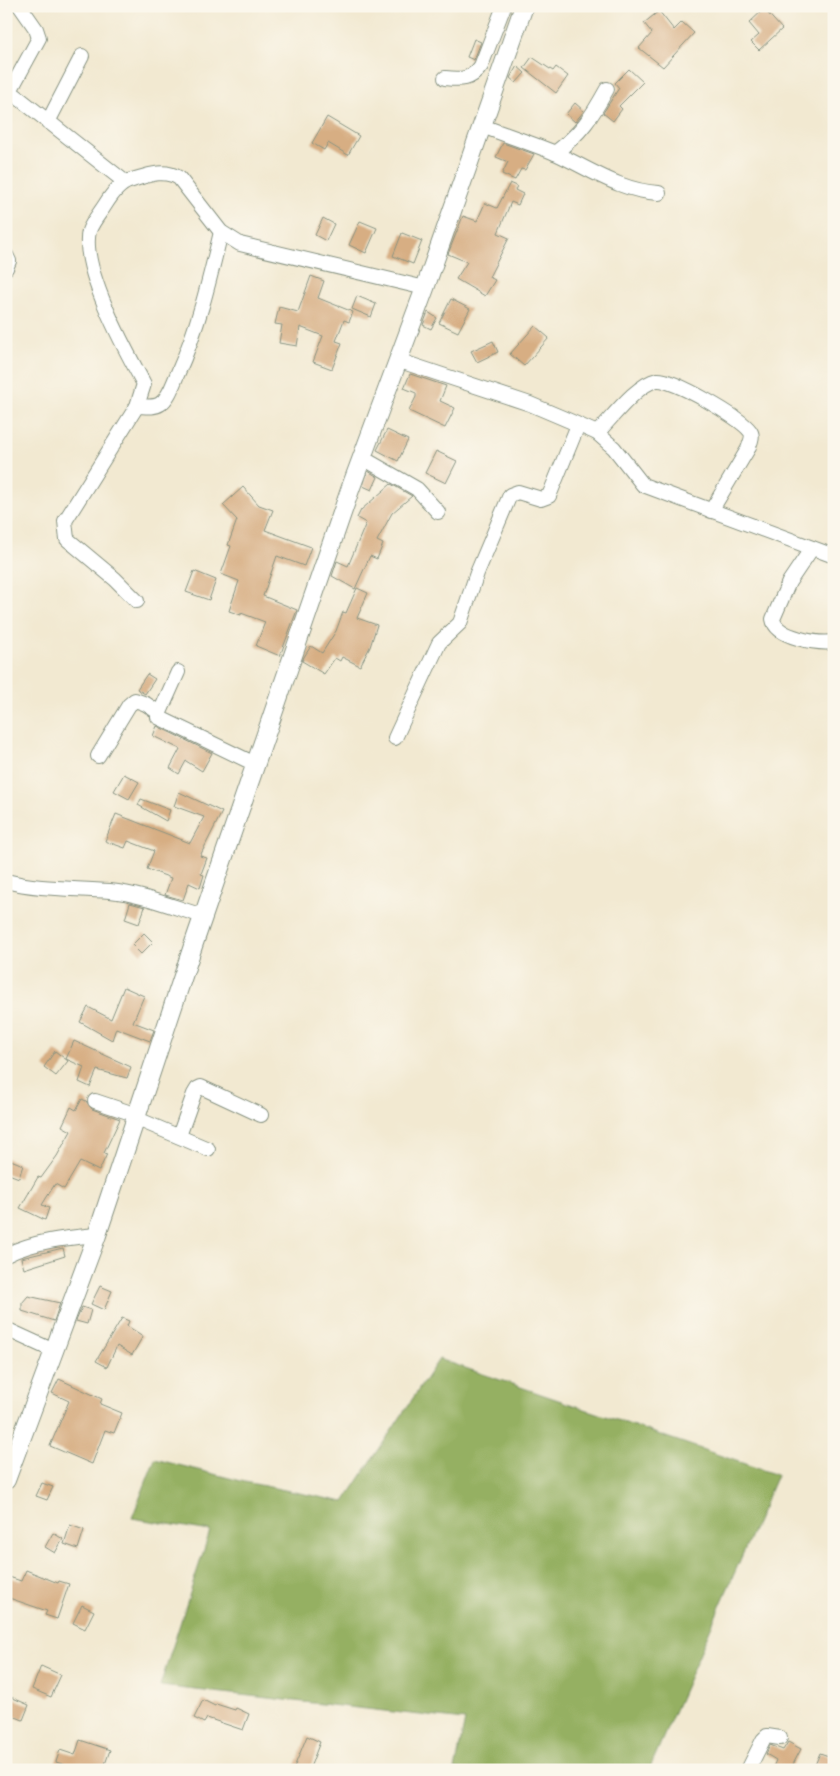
<svg xmlns="http://www.w3.org/2000/svg" width="840" height="1776" viewBox="0 0 840 1776" font-family="Caveat,sans-serif">
  <rect width="100%" height="100%" fill="#fbf7ec"/>
  <filter id="ink" filterUnits="userSpaceOnUse"><feTurbulence type="fractalNoise" baseFrequency=".02" numOctaves="2"/><feDisplacementMap in="SourceGraphic" scale="10" xChannelSelector="R" yChannelSelector="G"/><feConvolveMatrix kernelMatrix="1 2 1 2 8 2 1 2 1" color-interpolation-filters="sRGB"/></filter>
  <filter id="wash" filterUnits="userSpaceOnUse"><feTurbulence type="fractalNoise" baseFrequency=".0096" numOctaves="4" result="noise"/><feDisplacementMap in="SourceGraphic" scale="20" xChannelSelector="R" yChannelSelector="G"/><feGaussianBlur stdDeviation="1.12" result="paint"/><feColorMatrix in="noise" values="0 0 0 0 0 0 0 0 0 0 0 0 0 0 0 0 0 1.4 0 .05"/><feComposite in="paint" operator="in"/></filter>
  <g filter="url(#wash)">
    <rect width="100%" height="100%" fill="#f2e9d1"/>
    <!-- forest -->
    <polygon fill="#95b062" stroke="#5a764b" points="439,1359 777,1475 649,1770 455,1770 465,1720 160,1686 210,1531 132,1518 155,1459 245,1482 344,1502"/>
    <g id="blocks">
      <!-- building -->
      <g fill="#d7ae83">
        <polygon points="764,9 782,29 759,50 751,42 759,35 749,23"/>
        <polygon points="659,11 674,30 682,22 694,33 663,67 639,48 652,33 644,23"/>
        <polygon points="474,39 481,42 474,60 467,57"/>
        <polygon points="532,57 553,71 556,67 568,76 556,93 524,68"/>
        <polygon points="517,66 525,73 516,83 510,78"/>
        <polygon points="629,69 643,82 619,106 622,109 613,121 603,113 619,88 615,83"/>
        <polygon points="575,103 584,111 575,122 566,114"/>
        <polygon points="327,117 359,136 348,155 328,143 324,150 312,143"/>
        <polygon points="503,143 534,154 525,170 521,169 515,180 502,174 508,162 496,157"/>
        <polygon points="510,183 517,186 515,190 523,194 518,205 511,202 498,233 509,238 489,277 495,280 485,296 456,279 467,262 448,254 463,216 477,221 485,203 497,208"/>
        <polygon points="323,218 334,224 326,241 315,235"/>
        <polygon points="360,221 377,228 366,253 349,245"/>
        <polygon points="402,233 422,241 413,264 393,256"/>
        <polygon points="311,276 324,281 318,298 353,312 349,322 344,320 336,341 342,343 332,369 313,362 323,336 300,327 297,346 279,343 282,325 275,324 279,307 298,312"/>
        <polygon points="357,296 376,304 371,317 352,309"/>
        <polygon points="451,299 470,309 458,332 439,323"/>
        <polygon points="428,312 437,318 431,329 423,325"/>
        <polygon points="535,326 549,338 524,366 510,354"/>
        <polygon points="493,341 498,352 477,362 471,351"/>
        <polygon points="410,374 446,386 440,401 455,408 445,428 409,411 416,397 416,393 404,388"/>
        <polygon points="387,430 408,440 398,461 377,450"/>
        <polygon points="436,451 457,461 446,483 425,473"/>
        <polygon points="368,471 378,477 372,490 363,486"/>
        <polygon points="391,484 412,496 392,513 377,541 383,544 377,559 370,556 355,589 332,576 337,561 348,566 366,523 357,518 361,510"/>
        <polygon points="243,487 259,505 273,510 265,530 311,547 304,566 277,556 263,596 297,610 280,656 256,646 265,622 241,613 241,615 229,611 239,581 221,574 231,546 228,545 237,520 223,505"/>
        <polygon points="194,571 216,580 209,600 186,592"/>
        <polygon points="357,588 368,593 357,618 377,625 370,647 360,666 342,657 340,661 335,658 324,674 302,661 304,657 311,646 322,653 336,631 343,612 346,613"/>
        <polygon points="147,674 155,679 145,694 137,689"/>
        <polygon points="157,726 212,753 202,771 186,761 179,774 170,768 180,749 153,736"/>
        <polygon points="124,774 139,782 129,799 114,791"/>
        <polygon points="179,792 222,812 200,856 207,858 201,874 204,875 200,888 189,883 183,900 165,895 171,878 147,869 154,851 128,841 125,848 105,841 116,814 190,843 204,817 174,806"/>
        <polygon points="141,799 170,810 166,821 138,805"/>
        <polygon points="130,903 145,907 139,924 125,919"/>
        <polygon points="144,933 153,942 141,954 132,945"/>
        <polygon points="124,987 144,996 133,1022 154,1030 150,1041 116,1028 112,1040 80,1022 88,1007 111,1019"/>
        <polygon points="74,1041 131,1067 127,1078 97,1070 90,1087 79,1082 84,1067 66,1059"/>
        <polygon points="55,1051 68,1061 56,1076 44,1067"/>
        <polygon points="82,1099 86,1101 92,1109 120,1119 104,1153 107,1154 99,1171 80,1162 64,1189 55,1184 42,1205 49,1208 45,1220 20,1208 38,1177 41,1178 57,1156 71,1131 62,1126 71,1107 76,1110"/>
        <polygon points="6,1158 23,1165 19,1178 6,1173"/>
        <polygon points="63,1248 65,1256 24,1269 21,1258"/>
        <polygon points="100,1286 112,1291 104,1310 91,1304"/>
        <polygon points="28,1296 60,1303 54,1321 22,1311 22,1303"/>
        <polygon points="82,1307 91,1310 87,1324 76,1321"/>
        <polygon points="122,1318 129,1321 127,1326 143,1336 132,1355 117,1346 107,1367 96,1361"/>
        <polygon points="59,1379 102,1399 100,1404 122,1413 114,1433 105,1430 92,1464 50,1446 69,1401 52,1393"/>
        <polygon points="42,1483 53,1487 47,1500 36,1496"/>
        <polygon points="70,1525 84,1530 78,1549 64,1544"/>
        <polygon points="53,1533 63,1539 55,1553 45,1547"/>
        <polygon points="26,1570 58,1583 59,1581 69,1584 57,1619 45,1615 47,1611 6,1597 6,1576 21,1581"/>
        <polygon points="82,1605 94,1611 85,1629 73,1623"/>
        <polygon points="41,1666 61,1675 51,1697 32,1689"/>
        <polygon points="6,1695 29,1705 23,1720 6,1713"/>
        <polygon points="203,1700 215,1706 216,1704 235,1710 236,1708 249,1714 243,1730 207,1718 204,1723 194,1718"/>
        <polygon points="307,1736 320,1742 309,1770 293,1770"/>
        <polygon points="80,1740 110,1750 103,1770 64,1770 65,1765 56,1762 60,1750 75,1755"/>
        <polygon points="788,1742 801,1749 790,1770 772,1770 776,1760 766,1754 770,1745 783,1750"/>
        <polygon points="820,1753 834,1758 834,1770 813,1770"/>
      </g>
    </g>
  </g>
  <g filter="url(#ink)">
    <use href="#blocks" fill-opacity="0" stroke="#889382" stroke-width="1"/>
    <g fill="none" stroke-linecap="round" stroke-linejoin="round">
      <!-- minor casing -->
      <g stroke="#889382" stroke-width="16">
        <g id="minor">
          <path d="M 445,78 C 461,80 471,80 481,66 L 504,6"/>
          <polyline points="6,88 125,182"/>
          <polyline points="10,91 39,38 36,29 20,6"/>
          <polyline points="48,122 82,56"/>
          <path d="M 482,126 C 506,135 531,143 555,153 C 590,169 620,191 659,193"/>
          <path d="M 555,153 C 582,132 591,118 607,89"/>
          <polyline points="6,255 9,261 6,268"/>
          <polyline points="397,360 530,404 570,421 597,433 614,448 643,485 834,556"/>
          <path d="M 137,406 C 144,406 154,408 160,404 C 169,398 173,384 177,375 C 198,328 209,282 221,232"/>
          <path d="M 597,433 C 611,419 637,384 657,380 C 672,378 741,418 750,431 C 754,436 750,443 748,449 L 711,511"/>
          <polyline points="361,457 417,489 438,512"/>
          <path d="M 812,548 L 789,582 L 773,619 C 776,638 818,644 834,642"/>
          <path d="M 137,601 L 115,579 L 67,539 L 65,521 L 137,406 L 144,384 C 126,351 80,268 89,231 C 92,222 100,213 105,205 C 110,197 119,184 129,181 C 146,176 163,168 179,178 L 221,232 L 240,244 L 425,288"/>
          <polyline points="178,672 158,717 255,764"/>
          <polyline points="395,738 439,643 460,623 477,573 510,495 518,492 541,499 549,496 578,425"/>
          <polyline points="98,756 129,705 135,700 146,704 158,712"/>
          <path d="M 6,881 C 40,890 75,888 110,891 C 141,894 173,907 203,916"/>
          <polyline points="95,1101 137,1115"/>
          <polyline points="135,1118 208,1149"/>
          <polyline points="179,1136 194,1094 197,1089 201,1087 261,1115"/>
          <path d="M 6,1255 C 34,1241 66,1238 97,1235"/>
          <polyline points="6,1329 54,1351"/>
          <polyline points="748,1770 763,1740 767,1736 780,1738"/>
        </g>
      </g>
      <!-- major casing -->
      <g stroke="#889382" stroke-width="20">
        <polyline id="major" points="6,1480 97,1235 194,943 351,487 425,288 524,6"/>
      </g>
      <!-- minor -->
      <use href="#minor" stroke="#fff" stroke-width="14"/>
      <!-- major -->
      <use href="#major" stroke="#fff" stroke-width="18"/>
    </g>
  </g>
  <!-- margin -->
  <rect width="840" height="1776" fill="none" stroke="#fbf7ec" stroke-width="25"/>
</svg>
